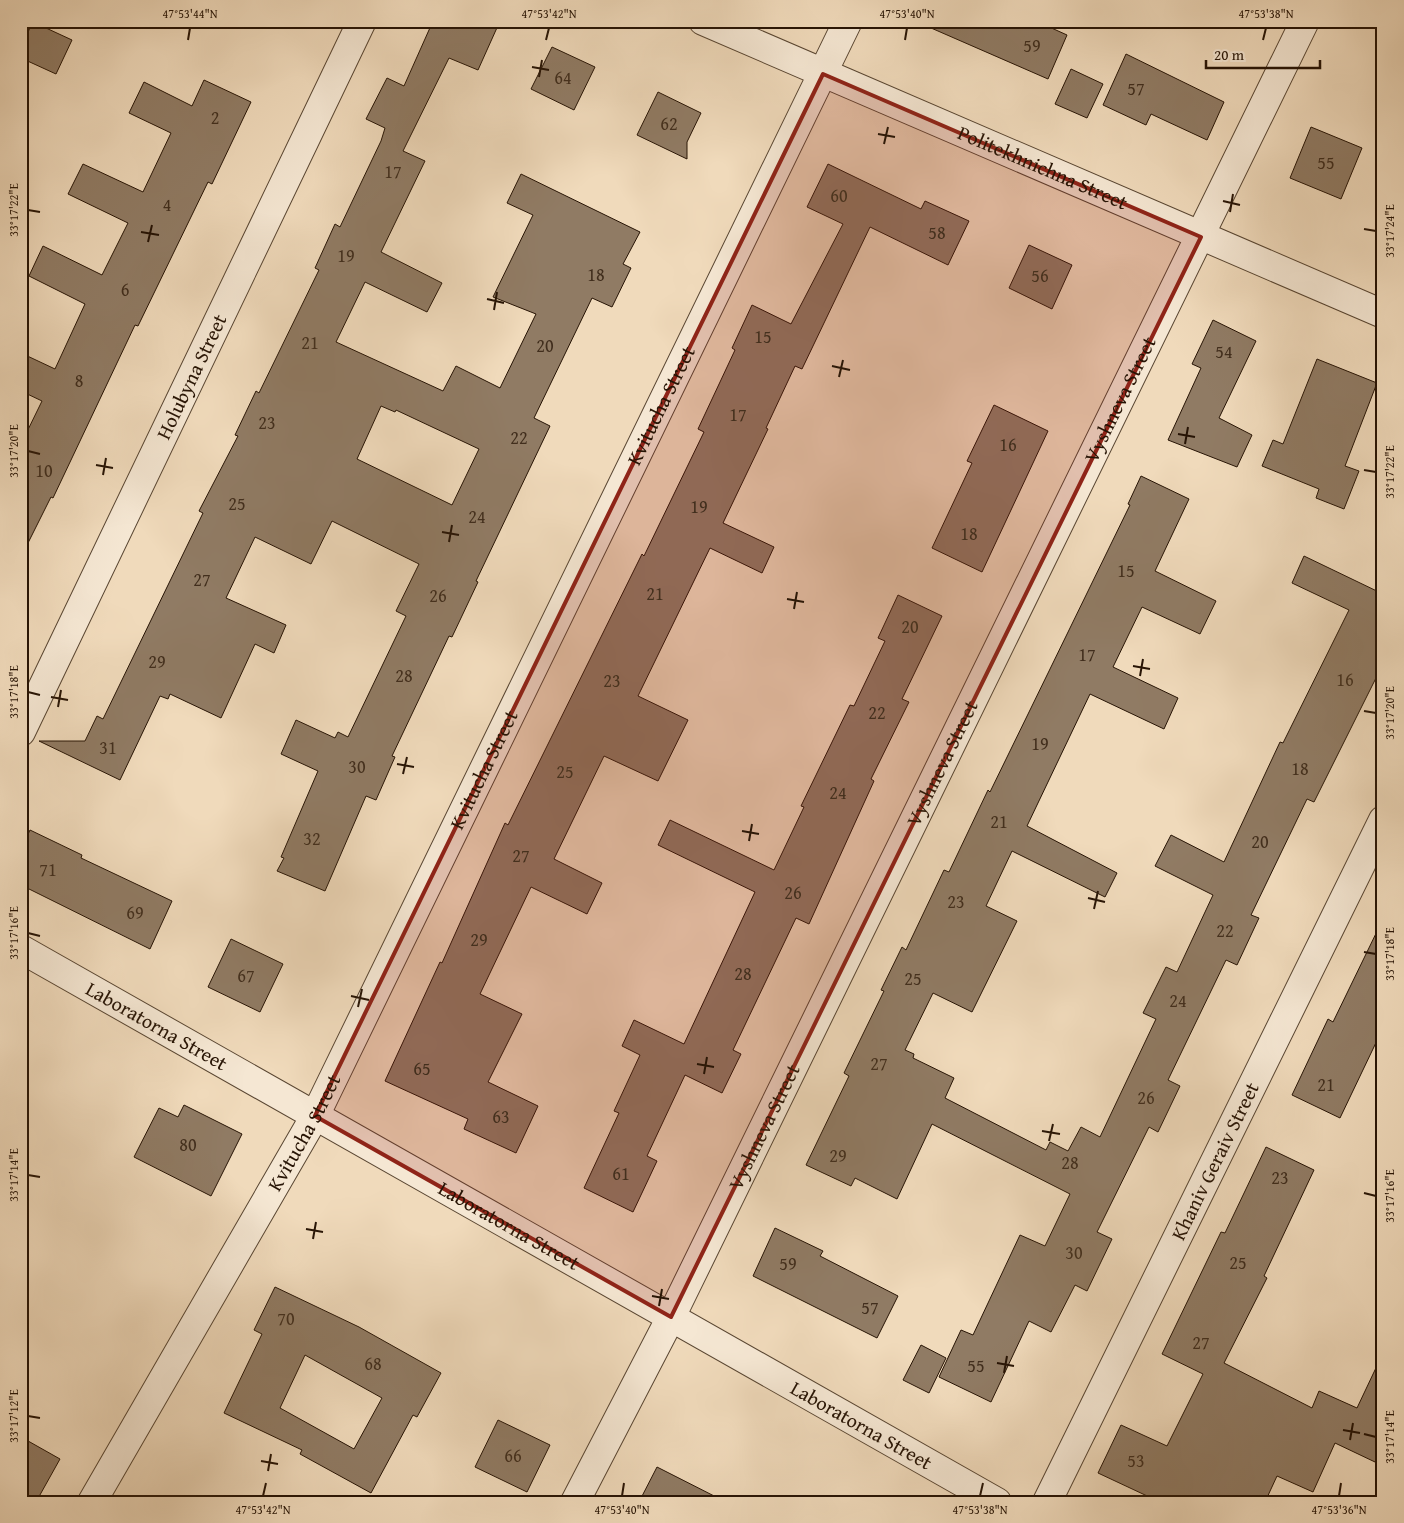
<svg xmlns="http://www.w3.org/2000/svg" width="1404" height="1523" viewBox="0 0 1404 1523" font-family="'Gentium Book Plus',serif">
  <rect width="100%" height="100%" fill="#f0dabb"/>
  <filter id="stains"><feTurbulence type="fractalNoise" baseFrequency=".004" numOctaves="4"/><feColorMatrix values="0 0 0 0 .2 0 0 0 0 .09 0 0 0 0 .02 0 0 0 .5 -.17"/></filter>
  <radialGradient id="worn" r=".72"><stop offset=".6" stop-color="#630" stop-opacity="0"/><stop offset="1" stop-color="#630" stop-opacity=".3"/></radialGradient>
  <!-- building -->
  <g fill="#907b64" stroke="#271405" fill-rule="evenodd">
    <path d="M 433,21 L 500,21 L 478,70 L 449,58 L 403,151 L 425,161 L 381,252 L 442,283 L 427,312 L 365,282 L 336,342 L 443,391 L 456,366 L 500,388 L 536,314 L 493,297 L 533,215 L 507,203 L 521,174 L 640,232 L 623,264 L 631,268 L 612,307 L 592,298 L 534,418 L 550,426 L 476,581 L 478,582 L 452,637 L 449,636 L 392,756 L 395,757 L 376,800 L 366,796 L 325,891 L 277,871 L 284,858 L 281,857 L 318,771 L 281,754 L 296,720 L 335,738 L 338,732 L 348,737 L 406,616 L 396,611 L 419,564 L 332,521 L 311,564 L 255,537 L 226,598 L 286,625 L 274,653 L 255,644 L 221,718 L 170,694 L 168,699 L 160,696 L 120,780 L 39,741 L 85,741 L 97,716 L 103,719 L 203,513 L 199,511 L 238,436 L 235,435 L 256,391 L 259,393 L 319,270 L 315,268 L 335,224 L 340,227 L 381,141 L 385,128 L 366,119 L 387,78 L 404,86 ZM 381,406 L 395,412 L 396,410 L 479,449 L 452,505 L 357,459 Z"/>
    <polygon points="915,21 1036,21 1067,35 1048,79"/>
    <polygon points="33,22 72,40 56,74 21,58 21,46"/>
    <polygon points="552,47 595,67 574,110 531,89"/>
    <polygon points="1126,54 1224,102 1207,140 1151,114 1146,125 1103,105"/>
    <polygon points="1071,69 1103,84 1087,118 1055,104"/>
    <polygon points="204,80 251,102 212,184 208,182 138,326 135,325 53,498 51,497 21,557 21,444 42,401 21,391 21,353 55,369 85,304 29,276 43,246 102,275 128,223 68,194 83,164 143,192 171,133 129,113 144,82 192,106"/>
    <polygon points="658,92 701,113 687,142 687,159 637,135"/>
    <polygon points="1311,127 1362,148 1341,199 1290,178"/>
    <polygon points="828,164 921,209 925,201 969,221 948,265 870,227 802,369 795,366 766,428 768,429 723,523 774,547 762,573 710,548 638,696 688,720 658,781 604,756 554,859 602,883 587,914 531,887 480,994 522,1014 488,1082 538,1106 516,1153 464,1129 468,1119 385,1081 440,962 442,963 505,823 508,825 642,554 644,556 704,432 698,429 735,350 732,348 752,305 791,324 843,224 807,207"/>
    <polygon points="1029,245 1072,265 1052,309 1009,288"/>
    <polygon points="1213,320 1256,341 1219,418 1252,435 1237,467 1168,440 1201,368 1192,364"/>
    <polygon points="1317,359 1377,383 1345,466 1359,471 1344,509 1316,498 1319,489 1262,466 1273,440 1283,444"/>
    <polygon points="994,405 1048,431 982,572 932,548 972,463 967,461"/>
    <polygon points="1141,476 1189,499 1155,571 1216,601 1200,634 1142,607 1113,667 1178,698 1164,729 1090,694 1027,826 1117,873 1105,897 1012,851 986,906 1017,921 972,1012 933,993 905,1050 914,1054 913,1058 954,1078 945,1098 1046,1150 1050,1142 1068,1151 1081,1127 1100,1137 1156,1019 1143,1013 1166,967 1177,972 1213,895 1155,866 1171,835 1224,862 1280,742 1283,743 1349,610 1292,583 1304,556 1383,594 1383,664 1314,802 1307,799 1251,915 1259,918 1237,965 1226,960 1168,1080 1180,1086 1158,1132 1149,1127 1097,1232 1112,1239 1087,1291 1075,1285 1051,1332 1029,1321 991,1402 939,1377 961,1330 973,1335 1020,1235 1045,1246 1070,1194 932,1124 897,1199 855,1178 851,1186 806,1165 849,1076 844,1073 884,991 881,990 902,947 906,950 944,870 949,872 988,790 990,792 1130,505 1128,504"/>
    <polygon points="898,595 942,616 902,699 909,702 871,779 874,781 809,924 796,918 733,1050 741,1054 722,1093 685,1075 647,1156 657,1161 633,1212 584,1188 619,1113 614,1111 640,1055 622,1046 634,1020 684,1044 755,892 658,845 670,820 774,870 804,807 801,806 850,705 854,706 885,641 878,638"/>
    <polygon points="30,830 82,855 81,858 172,901 150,949 21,885 21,849"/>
    <polygon points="1383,919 1383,1028 1340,1118 1292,1095 1328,1019 1333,1022"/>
    <polygon points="231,939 283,964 260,1012 208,987"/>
    <polygon points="184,1105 242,1134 211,1196 134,1157 159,1108 178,1117"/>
    <polygon points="1266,1147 1314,1170 1264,1276 1267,1278 1224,1363 1312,1408 1319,1391 1357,1408 1383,1353 1383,1446 1375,1462 1335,1443 1313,1492 1277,1476 1265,1502 1160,1502 1098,1473 1121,1425 1167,1446 1203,1374 1162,1354 1221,1232 1225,1233"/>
    <polygon points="775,1228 823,1251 820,1256 898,1296 877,1338 753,1276"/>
    <path d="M 275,1287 L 359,1327 L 441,1373 L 417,1417 L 413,1415 L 371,1493 L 300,1454 L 302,1450 L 224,1413 L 262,1334 L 254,1330 ZM 305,1355 L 382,1398 L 354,1449 L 280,1408 Z"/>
    <polygon points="921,1345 946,1358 929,1393 903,1380"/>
    <polygon points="498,1420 550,1445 527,1492 475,1467"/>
    <polygon points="21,1437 60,1459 36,1502 21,1502"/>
    <polygon points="657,1467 726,1502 639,1502"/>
  </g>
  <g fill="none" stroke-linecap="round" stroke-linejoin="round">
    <!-- street casing -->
    <g stroke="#594632" stroke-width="30">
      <g id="street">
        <path id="s1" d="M 703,21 L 1383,314"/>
        <path id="s2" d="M 21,732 L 362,21"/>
        <path id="s3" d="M 21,949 L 997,1502"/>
        <path id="s4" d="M 92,1502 L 315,1116 L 848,21"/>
        <path id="s5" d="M 575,1502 L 671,1317 L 1305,21"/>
        <path id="s6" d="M 1047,1502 L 1383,820"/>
      </g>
    </g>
    <!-- street -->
    <use href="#street" stroke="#f5e7d3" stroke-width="28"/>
  </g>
  <!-- marked area -->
  <path fill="#8f2418" fill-opacity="0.2" stroke="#8f2418" stroke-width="4" stroke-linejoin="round" d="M 823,74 L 1201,237 L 671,1317 L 315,1116 Z"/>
  <!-- ticks -->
  <path fill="none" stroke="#271405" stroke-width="2" d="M 188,40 L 190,28M 546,40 L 549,28M 905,40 L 907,28M 1263,40 L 1266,28M 532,67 L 549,70M 539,77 L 542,60M 878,134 L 895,137M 884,144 L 888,127M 1223,201 L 1240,205M 28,210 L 40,212M 1230,212 L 1233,194M 1364,229 L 1376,231M 141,232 L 159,235M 148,242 L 152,225M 487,299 L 504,303M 494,310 L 497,292M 832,366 L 850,370M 839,377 L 843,360M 1178,434 L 1195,437M 1185,444 L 1188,427M 28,451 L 40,454M 96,465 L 113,468M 1364,470 L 1376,472M 103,475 L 106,458M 442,532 L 459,535M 449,542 L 452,525M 787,599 L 804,602M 794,609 L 797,592M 1133,666 L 1150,669M 1140,676 L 1143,659M 28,692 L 40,695M 51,697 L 68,700M 58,707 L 61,690M 1364,711 L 1376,713M 397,764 L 414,767M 403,774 L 407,757M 742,831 L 759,834M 749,841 L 752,824M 1088,898 L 1105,902M 1094,909 L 1098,891M 28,933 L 40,936M 1364,952 L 1376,954M 351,996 L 369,1000M 358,1007 L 362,989M 697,1064 L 714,1067M 704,1074 L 707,1057M 1042,1131 L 1060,1134M 1049,1141 L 1053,1124M 28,1175 L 40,1177M 1364,1193 L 1376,1196M 306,1229 L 323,1232M 313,1239 L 316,1222M 652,1296 L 669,1299M 659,1306 L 662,1289M 997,1363 L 1014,1366M 1004,1373 L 1007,1356M 28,1416 L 40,1418M 1343,1430 L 1360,1433M 1364,1434 L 1376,1437M 1350,1440 L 1353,1423M 261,1461 L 278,1464M 268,1471 L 271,1454M 263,1496 L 266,1483M 622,1496 L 624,1483M 980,1496 L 983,1483M 1339,1496 L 1341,1483"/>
  <g text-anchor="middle" stroke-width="4" stroke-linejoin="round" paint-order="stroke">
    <!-- number labels -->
    <g font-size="18" fill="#412e1d">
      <text x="1032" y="52">59</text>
      <text x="563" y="84">64</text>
      <text x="1136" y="95">57</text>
      <text x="215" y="124">2</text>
      <text x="669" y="130">62</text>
      <text x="1326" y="169">55</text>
      <text x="393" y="178">17</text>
      <text x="839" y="202">60</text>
      <text x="167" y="211">4</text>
      <text x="937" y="239">58</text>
      <text x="346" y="262">19</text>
      <text x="596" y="281">18</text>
      <text x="1040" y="282">56</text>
      <text x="125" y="296">6</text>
      <text x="763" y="343">15</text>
      <text x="310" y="349">21</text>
      <text x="545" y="352">20</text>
      <text x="1224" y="358">54</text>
      <text x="79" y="387">8</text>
      <text x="738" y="421">17</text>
      <text x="267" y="429">23</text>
      <text x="519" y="444">22</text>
      <text x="1008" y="451">16</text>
      <text x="44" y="477">10</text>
      <text x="237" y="510">25</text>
      <text x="699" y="513">19</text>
      <text x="477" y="523">24</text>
      <text x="969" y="540">18</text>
      <text x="1126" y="577">15</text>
      <text x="202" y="586">27</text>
      <text x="655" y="600">21</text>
      <text x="438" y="602">26</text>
      <text x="910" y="633">20</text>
      <text x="1087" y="661">17</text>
      <text x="157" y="668">29</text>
      <text x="404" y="682">28</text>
      <text x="1345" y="686">16</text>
      <text x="612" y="687">23</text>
      <text x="877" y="719">22</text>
      <text x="1040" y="750">19</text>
      <text x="108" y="754">31</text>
      <text x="357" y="773">30</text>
      <text x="1300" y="775">18</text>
      <text x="565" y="778">25</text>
      <text x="838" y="799">24</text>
      <text x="999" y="828">21</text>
      <text x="312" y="845">32</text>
      <text x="1260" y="848">20</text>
      <text x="521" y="862">27</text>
      <text x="48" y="876">71</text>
      <text x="793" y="899">26</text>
      <text x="956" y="908">23</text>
      <text x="135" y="919">69</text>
      <text x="1225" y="937">22</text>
      <text x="479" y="946">29</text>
      <text x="743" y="980">28</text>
      <text x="246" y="982">67</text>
      <text x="913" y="985">25</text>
      <text x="1178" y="1007">24</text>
      <text x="879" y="1070">27</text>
      <text x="422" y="1075">65</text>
      <text x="1326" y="1091">21</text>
      <text x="1146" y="1104">26</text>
      <text x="501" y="1123">63</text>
      <text x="188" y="1151">80</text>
      <text x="838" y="1162">29</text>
      <text x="1070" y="1169">28</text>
      <text x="621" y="1180">61</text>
      <text x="1280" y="1184">23</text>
      <text x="1074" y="1259">30</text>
      <text x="1238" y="1269">25</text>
      <text x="788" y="1270">59</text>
      <text x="870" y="1314">57</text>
      <text x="286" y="1325">70</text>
      <text x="1201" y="1349">27</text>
      <text x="373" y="1370">68</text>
      <text x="976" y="1372">55</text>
      <text x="513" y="1462">66</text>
      <text x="1136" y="1467">53</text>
    </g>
    <!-- street labels -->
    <g font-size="20" fill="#271405" stroke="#f5e7d3">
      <text dy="7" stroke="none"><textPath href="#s1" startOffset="370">Politekhnichna Street</textPath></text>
      <text dy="7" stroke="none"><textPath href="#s2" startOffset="394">Holubyna Street</textPath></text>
      <text dy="7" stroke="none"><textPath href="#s5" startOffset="1230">Vyshneva Street</textPath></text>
      <text dy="7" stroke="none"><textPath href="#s4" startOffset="1236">Kvitucha Street</textPath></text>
      <text dy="7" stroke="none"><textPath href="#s5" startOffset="825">Vyshneva Street</textPath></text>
      <text dy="7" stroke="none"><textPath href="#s4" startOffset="831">Kvitucha Street</textPath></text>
      <text dy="7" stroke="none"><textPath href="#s3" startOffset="156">Laboratorna Street</textPath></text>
      <text dy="7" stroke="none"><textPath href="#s5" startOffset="420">Vyshneva Street</textPath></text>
      <text dy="7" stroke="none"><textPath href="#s4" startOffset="426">Kvitucha Street</textPath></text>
      <text dy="7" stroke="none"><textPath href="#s6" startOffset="380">Khaniv Geraiv Street</textPath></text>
      <text dy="7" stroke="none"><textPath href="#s3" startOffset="561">Laboratorna Street</textPath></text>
      <text dy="7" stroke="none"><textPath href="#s3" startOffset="966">Laboratorna Street</textPath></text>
    </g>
  </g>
  <!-- margin -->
  <rect width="1404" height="1523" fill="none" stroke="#f0dabb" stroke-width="55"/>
  <!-- scale -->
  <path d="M1206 60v8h114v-8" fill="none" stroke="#271405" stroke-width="2.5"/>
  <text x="1214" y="60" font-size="15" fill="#271405" stroke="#f5e7d3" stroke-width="4" paint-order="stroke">20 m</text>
  <rect x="28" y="28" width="1348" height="1468" fill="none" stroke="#271405" stroke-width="2"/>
  <g font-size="12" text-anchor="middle" fill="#271405">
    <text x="190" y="18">47°53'44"N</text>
    <text x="549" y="18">47°53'42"N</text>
    <text x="907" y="18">47°53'40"N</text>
    <text x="1266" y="18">47°53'38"N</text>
    <text transform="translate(14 210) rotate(-90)" y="4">33°17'22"E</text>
    <text transform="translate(1390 231) rotate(-90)" y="4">33°17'24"E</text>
    <text transform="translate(14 451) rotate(-90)" y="4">33°17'20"E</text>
    <text transform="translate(1390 472) rotate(-90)" y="4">33°17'22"E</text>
    <text transform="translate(14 692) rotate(-90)" y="4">33°17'18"E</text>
    <text transform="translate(1390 713) rotate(-90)" y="4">33°17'20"E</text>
    <text transform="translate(14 933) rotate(-90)" y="4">33°17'16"E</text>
    <text transform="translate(1390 954) rotate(-90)" y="4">33°17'18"E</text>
    <text transform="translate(14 1175) rotate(-90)" y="4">33°17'14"E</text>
    <text transform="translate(1390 1196) rotate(-90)" y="4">33°17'16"E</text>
    <text transform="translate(14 1416) rotate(-90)" y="4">33°17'12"E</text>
    <text transform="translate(1390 1437) rotate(-90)" y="4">33°17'14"E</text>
    <text x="263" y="1514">47°53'42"N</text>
    <text x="622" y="1514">47°53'40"N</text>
    <text x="980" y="1514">47°53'38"N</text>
    <text x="1339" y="1514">47°53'36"N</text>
  </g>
  <rect width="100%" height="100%" filter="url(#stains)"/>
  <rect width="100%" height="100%" fill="url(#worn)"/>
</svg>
